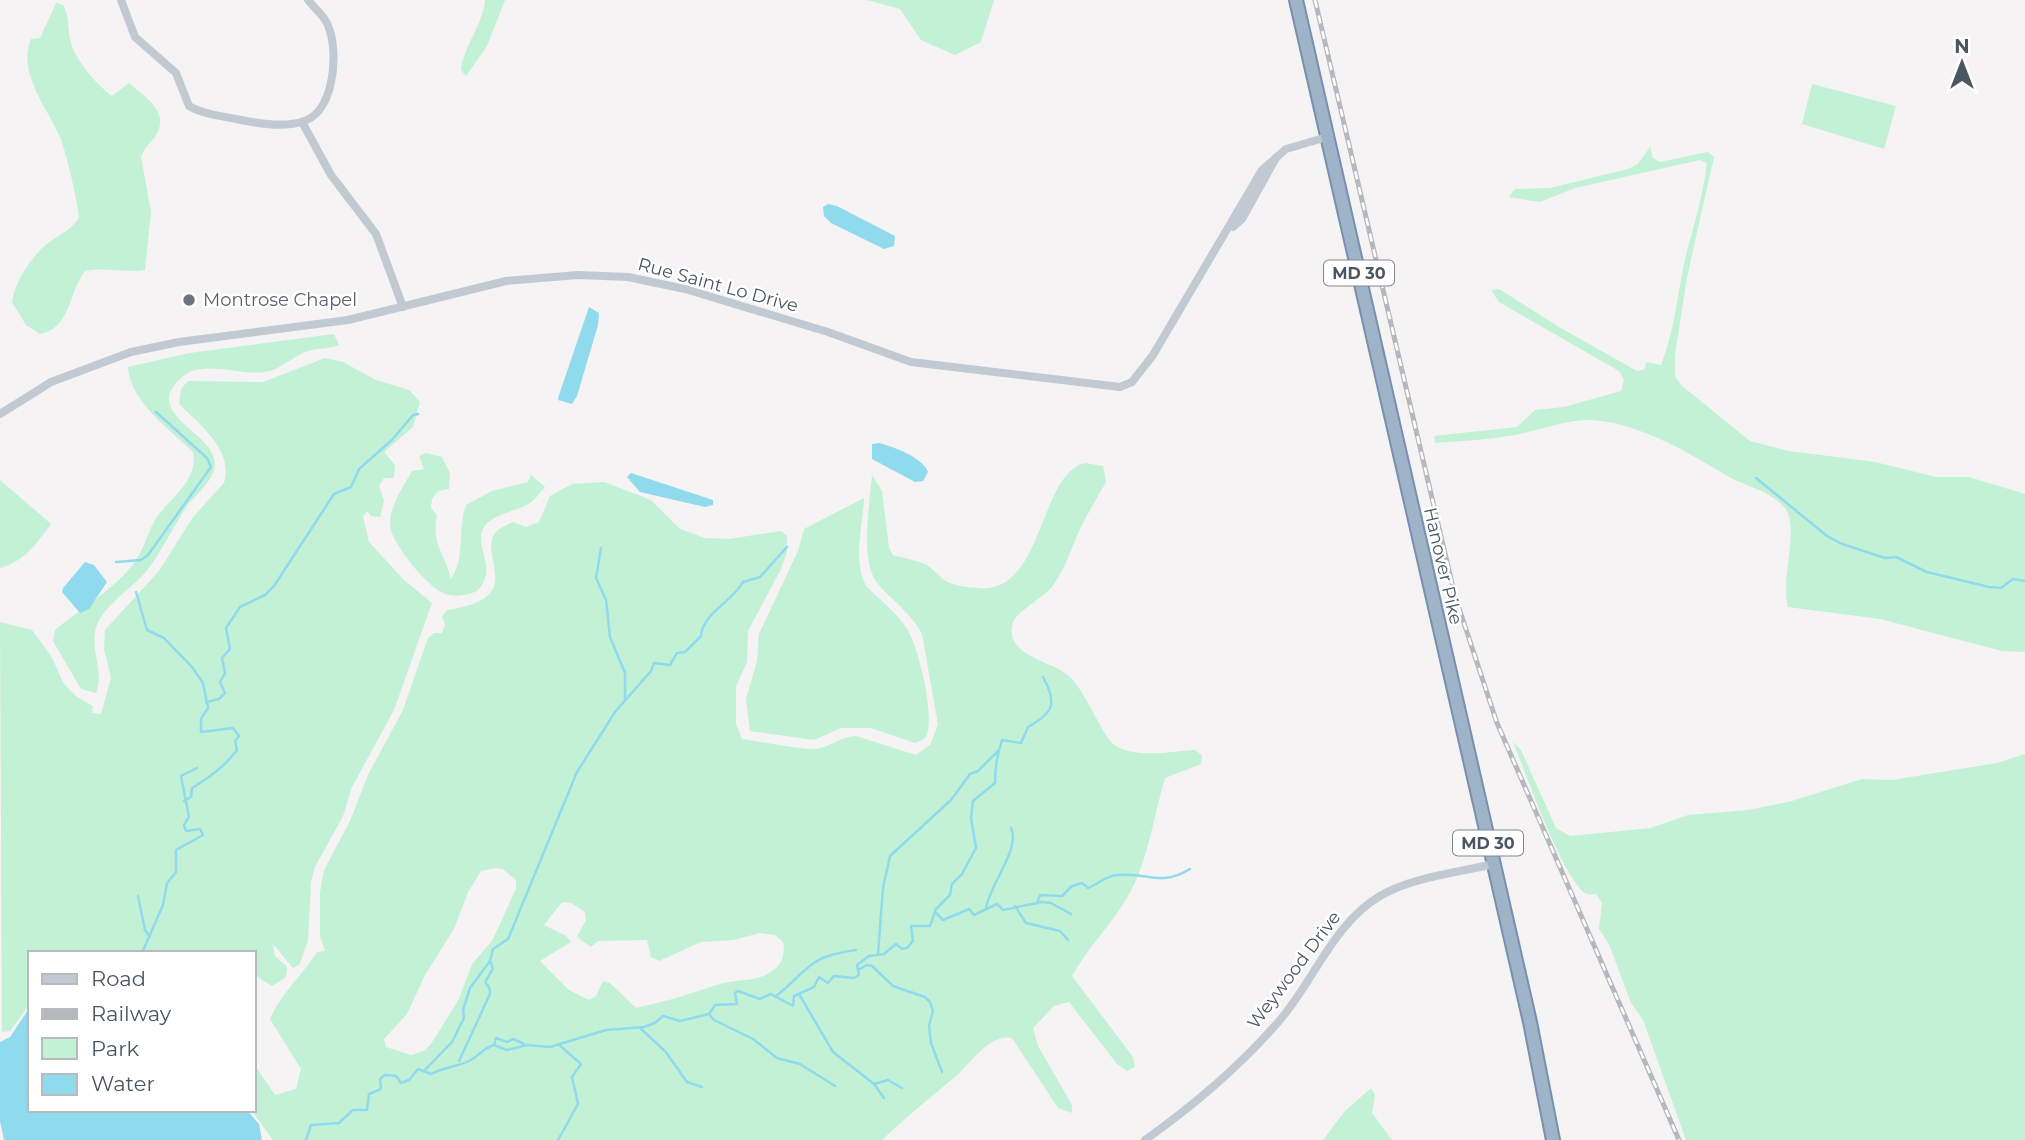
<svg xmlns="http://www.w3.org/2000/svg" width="2025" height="1140" viewBox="0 0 2025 1140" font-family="Montserrat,sans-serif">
  <rect width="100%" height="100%" fill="#f5f3f3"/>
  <!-- green -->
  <g fill="#c3f1d5" fill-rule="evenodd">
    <path d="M 485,0 L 505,0 L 487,46 L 466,76 L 461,70 C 464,45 483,25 485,0 Z"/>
    <polygon points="867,0 994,0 981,42 955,55 921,40 900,9"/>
    <path d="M 56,3 L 63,5 C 70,17 67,30 71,43 C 76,61 97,85 112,96 L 129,83 C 144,97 173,112 154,138 C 148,146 144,148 141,157 L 151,212 L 145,270 C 124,273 106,267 85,271 C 69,291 71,328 40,334 L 26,325 L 12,302 C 15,283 27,264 41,249 C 53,237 69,233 79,218 C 76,194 69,165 62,142 C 51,112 16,74 31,39 L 40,38 Z"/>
    <polygon points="1812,84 1896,106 1884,149 1802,124"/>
    <path d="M 1650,147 L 1653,158 L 1660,162 L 1708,152 L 1714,157 L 1687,277 L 1675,355 L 1675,376 L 1681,385 L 1750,441 L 1789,451 L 1875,462 L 1936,477 L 1969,477 L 2025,494 L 2025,652 L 2002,651 L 1880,619 L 1788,607 C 1780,578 1800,528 1785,508 C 1772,492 1746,486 1729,477 C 1687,452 1642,424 1592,420 C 1566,419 1535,432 1509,436 C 1485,440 1459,441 1435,443 L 1434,436 L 1517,427 L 1535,410 L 1564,407 L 1621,391 L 1624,380 L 1619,371 L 1499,302 L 1491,290 L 1499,289 L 1559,327 L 1637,371 L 1645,369 L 1646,362 L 1661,365 C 1674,332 1677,299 1684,264 C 1692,230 1703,198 1707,163 L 1700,160 L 1575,188 L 1540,202 L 1509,197 L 1515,189 L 1550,188 L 1628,169 L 1638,164 Z"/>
    <path d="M 334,334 L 339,345 C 329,349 319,348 308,351 C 294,355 281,370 265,372 C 242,376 201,359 182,377 C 136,418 229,434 213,473 C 208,485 195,496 187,506 C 172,528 161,554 144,574 C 130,589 104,606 97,625 C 88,646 105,671 96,693 L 81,689 L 53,641 L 55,630 C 79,610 110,592 130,568 C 143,553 146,536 155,520 C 169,498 199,481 193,452 C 170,429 130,402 128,367 L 190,353 Z"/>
    <path d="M 325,358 L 343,362 L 376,380 L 409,390 L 420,402 L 413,427 L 384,452 L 395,465 L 394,478 L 384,478 L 379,486 L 384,501 L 380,517 L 371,516 L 367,511 L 363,517 L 369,542 L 404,580 L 432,603 L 394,710 L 352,787 L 343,816 L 315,867 L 311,882 L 308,940 L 300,964 L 293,968 L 273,944 L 275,956 L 287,967 L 286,977 L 272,986 L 254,975 L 254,953 L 30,953 L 30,1004 L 10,1031 L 2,1032 L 0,622 L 32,630 L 51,656 L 64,684 L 77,697 L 93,706 L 92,713 L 101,714 L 111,678 L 104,649 L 105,630 L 159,571 L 193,517 L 224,483 C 234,450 199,424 179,404 L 181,389 L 188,381 L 263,382 Z"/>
    <path d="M 426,453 L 442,457 L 450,473 L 449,489 L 438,491 L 432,499 L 431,508 L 437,515 C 431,544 444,551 451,579 C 466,557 457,530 466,505 L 492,491 L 528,482 L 531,475 L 545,487 C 540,492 536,499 530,503 C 517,512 491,513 483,529 C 474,549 499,568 477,591 C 465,596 453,598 441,592 C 426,585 390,541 390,525 C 390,505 403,487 412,471 L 424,469 L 419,456 Z"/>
    <path d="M 1085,463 L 1103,466 L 1106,482 C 1097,498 1088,513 1080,529 C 1071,549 1065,569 1052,587 C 1043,598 1016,612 1013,622 C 1003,657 1052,660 1069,676 C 1086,691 1103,739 1116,746 C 1138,759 1172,751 1195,750 L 1202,755 L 1201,764 L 1165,778 C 1154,815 1147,865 1128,896 C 1112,924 1088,947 1072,976 L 1133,1057 L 1135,1067 L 1127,1071 L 1117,1064 L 1069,1002 L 1054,1006 L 1033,1028 L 1038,1046 L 1072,1105 L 1072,1113 L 1058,1108 L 1012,1038 C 988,1034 972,1063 956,1076 C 931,1097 906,1117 882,1140 L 273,1140 L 251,1110 L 254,1110 L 254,1064 L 275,1095 L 296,1089 L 301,1069 L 270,1019 C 281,993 302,976 317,952 L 325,951 L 320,937 L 320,892 L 324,870 L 350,821 L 368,775 L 403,710 L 428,638 L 434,633 L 442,633 L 445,624 L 442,617 L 447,610 C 529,598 478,559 495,533 C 499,528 508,525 513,522 L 526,527 L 539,522 L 550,496 L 572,484 L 604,482 L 651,500 L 680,529 L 705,538 L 729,539 L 781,531 L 787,536 L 787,552 L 781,569 L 748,631 L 747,662 L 736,686 L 736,724 L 742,739 C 760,741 799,750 814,749 C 830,748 841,736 856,736 L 916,755 L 930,745 L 938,725 L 922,634 C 912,614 893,601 878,584 C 859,562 870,503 872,475 L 882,491 L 889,548 L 893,555 C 903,558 915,560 925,564 C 933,568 938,576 946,581 C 955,586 966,587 977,588 C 1044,596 1038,474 1085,463 ZM 495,868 L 503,869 L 516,880 L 516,889 L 492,941 L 472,964 L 459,999 L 431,1044 L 424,1051 L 411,1055 L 386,1047 L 384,1039 L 407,1014 L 425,975 L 454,929 L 468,892 L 481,871 ZM 562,902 L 571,903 L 585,912 L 586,920 L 577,937 L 591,947 L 598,941 L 647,940 L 651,957 L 659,961 L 701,942 L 734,940 L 760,933 L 775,935 L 783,942 C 785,950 783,962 777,967 C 761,983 740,978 720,984 C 692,993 665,1002 636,1008 L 610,983 L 603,981 L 596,996 L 589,1000 L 569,990 L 540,961 L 571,942 L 566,936 L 544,925 Z"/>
    <path d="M 0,480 L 51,524 C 36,544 25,561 0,568 Z"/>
    <path d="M 864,498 C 863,527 852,558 866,586 C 879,599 897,613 907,629 C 919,648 934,712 927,734 C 925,740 920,741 915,743 L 871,728 L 841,728 L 814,740 L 750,731 L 746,699 L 757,661 L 759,634 L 798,551 L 804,529 Z"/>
    <path d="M 1513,742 L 1521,750 L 1556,828 L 1570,836 L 1651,828 L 1688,815 L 1749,810 L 1792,801 L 1862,779 L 1892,780 L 1997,763 L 2025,754 L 2025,1140 L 1686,1140 L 1643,1020 L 1631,1003 L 1609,944 L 1599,929 L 1602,903 L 1596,894 C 1590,895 1586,895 1581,890 C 1555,859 1529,781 1513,742 Z"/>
    <polygon points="1371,1088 1375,1095 1372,1113 1392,1140 1323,1140 1345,1111"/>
  </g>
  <!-- water -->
  <g fill="#90daee">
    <polygon points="828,204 837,206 895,236 894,246 884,249 831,223 824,216 823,207"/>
    <polygon points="589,307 599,313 598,325 577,396 572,404 558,400 559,395"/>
    <path d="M 879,443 C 894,447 922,457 928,472 L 923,481 L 915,482 L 872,459 L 872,444 Z"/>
    <polygon points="631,473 713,500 713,505 705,507 640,492 627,477"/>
    <polygon points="85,562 94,565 107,582 89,609 80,613 62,592 63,588"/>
    <polygon points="30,1007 30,1110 247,1110 259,1124 262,1140 4,1140 0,1121 0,1042 10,1037"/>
  </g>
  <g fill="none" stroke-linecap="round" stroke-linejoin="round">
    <!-- stream -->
    <g stroke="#90daee" stroke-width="2.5">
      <polyline points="1756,478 1827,536 1842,544 1885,558 1896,557 1927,572 1989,587 2001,588 2013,579 2025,581"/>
      <polyline points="601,548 596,578 606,600 610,637 625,673 625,699"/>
      <polyline points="116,562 141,560 148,555 211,467 207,458 156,412"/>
      <path d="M 136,592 L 147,630 L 164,638 L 192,667 L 203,683 L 208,708 L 201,719 L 201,732 L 233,728 L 239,736 L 235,741 L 237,750 C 224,767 210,777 192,788 L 191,797 L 184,801"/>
      <polyline points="206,702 219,699 225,693 220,682 225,673 222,658 230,649 226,628 240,607 265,595 274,586 334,494 351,487 359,469 392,440 413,415 418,414"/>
      <polyline points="138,896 145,930 150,937"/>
      <path d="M 1037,903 L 1040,895 L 1062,896 L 1072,886 L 1082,883 L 1088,888 C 1099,884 1104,876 1118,875 C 1148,872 1161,887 1190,869"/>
      <polyline points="1015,906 1026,923 1060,931 1068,940"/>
      <path d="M 986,908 C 990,884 1021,848 1011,828"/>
      <polyline points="936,913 943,920 969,909 974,915 997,904 1003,910 1042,902 1051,903 1071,914"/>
      <polyline points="142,953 163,905 167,883 176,872 176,850 203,835 200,829 186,831 184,825 189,817 181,776 197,768"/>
      <polyline points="878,954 883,888 890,856 951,800 970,774 978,771 998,751"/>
      <polyline points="858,970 867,965 872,966 893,986 925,997 930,1002 933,1011 929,1026 931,1043 942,1072"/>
      <polyline points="799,994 833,1052 874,1084 884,1098"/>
      <path d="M 775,997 C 811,969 805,957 856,950"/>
      <polyline points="709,1014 714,1020 753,1039 777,1058 800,1064 835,1086"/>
      <polyline points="640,1028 665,1051 687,1082 702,1087"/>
      <path d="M 494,1045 L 507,1050 L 527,1045 L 550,1047 L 606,1030 L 644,1027 L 655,1023 L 663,1016 L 680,1021 L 709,1014 L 715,1005 L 737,1004 L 735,993 L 738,991 L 760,999 L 771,994 L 793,1006 L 794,996 L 814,987 L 819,977 L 828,983 L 834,976 L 854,978 L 859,975 L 857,965 L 869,956 L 884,954 L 896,944 L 902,949 L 907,948 L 913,941 L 911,926 L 930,926 L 936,909 L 950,895 L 952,884 L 962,874 L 976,848 L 971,818 L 973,801 L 995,783 C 995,767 997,754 1002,740 L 1021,743 L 1028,727 C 1053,713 1058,704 1043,677"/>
      <path d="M 459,1061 L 490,994 C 490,976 478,992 493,969 L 490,961"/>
      <path d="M 424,1071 L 452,1042 L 464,1018 L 463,1010 L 470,988 L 490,961 L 493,949 L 508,939 L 577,772 L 615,712 L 651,671 L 654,663 L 670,665 L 677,653 L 685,652 L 701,636 C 702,614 734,600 743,582 L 760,577 L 787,547"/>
      <polyline points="874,1084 888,1080 902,1088"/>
      <path d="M 306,1140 L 311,1125 L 339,1123 L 353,1110 L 367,1110 L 369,1094 L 381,1089 L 380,1079 L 385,1075 L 396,1076 L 401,1083 L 409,1080 L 418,1069 L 431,1074 C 445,1067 459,1066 469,1061 C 479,1056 483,1048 494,1045 L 496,1038 L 507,1042 L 513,1039 L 524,1044"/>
      <polyline points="558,1140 578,1104 572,1077 581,1064 558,1044"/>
    </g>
    <!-- trunk casing -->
    <g stroke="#7690ad" stroke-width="16">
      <polyline id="trunk" points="1296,0 1530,1022 1553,1140"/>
    </g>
    <!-- minor -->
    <g stroke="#c1cad2" stroke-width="8">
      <path d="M 121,0 L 135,37 L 176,73 L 189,106 C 203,114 220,116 236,119 C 255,123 282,128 301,122 C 334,114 338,57 330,31 C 327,18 316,10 308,0"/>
      <polyline points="302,122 331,175 376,234 403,307"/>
      <polyline points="1233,227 1242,219 1276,158"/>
      <polyline points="0,414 51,382 131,352 179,342 348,320 506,281 578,275 628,277 685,289 828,332 911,362 1120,387 1132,382 1153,355 1262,170 1286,149 1327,137"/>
      <path d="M 1145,1140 C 1193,1106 1242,1064 1280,1020 C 1314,980 1334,923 1380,896 C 1412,877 1457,873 1493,864"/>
    </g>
    <!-- trunk -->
    <use href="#trunk" stroke="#9fb4c9" stroke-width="12"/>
    <!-- rail casing -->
    <g stroke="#b5b8bd" stroke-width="5">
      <polyline id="rail" points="1315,0 1455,596 1497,723 1679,1140"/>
    </g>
    <!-- rail -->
    <use href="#rail" stroke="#fff" stroke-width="2.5" stroke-dasharray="8" stroke-linecap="butt"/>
  </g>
  <!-- markers -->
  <circle fill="#6b7280" stroke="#fff" stroke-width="2.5" cx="189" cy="300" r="7"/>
  <g text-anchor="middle" stroke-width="5" stroke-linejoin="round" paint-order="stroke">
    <!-- shield labels -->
    <g fill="#fff" stroke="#808990" stroke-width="2">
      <rect x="1324" y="260.5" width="70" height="25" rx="5"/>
      <rect x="1453" y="830.5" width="70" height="25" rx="5"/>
    </g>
    <g font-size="16" font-weight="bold" fill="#4a5661">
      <text x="1359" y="279">MD 30</text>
      <text x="1488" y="849">MD 30</text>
    </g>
    <!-- street labels -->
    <g font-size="18" fill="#4a5661" stroke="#fff">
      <text transform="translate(718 285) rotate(15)" y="6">Rue Saint Lo Drive</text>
      <text transform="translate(1443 566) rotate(77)" y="6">Hanover Pike</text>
      <text transform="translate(1294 970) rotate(-53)" y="6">Weywood Drive</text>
    </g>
    <!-- worship labels -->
    <g font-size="18" fill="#5b616d" stroke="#fff" text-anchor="start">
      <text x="203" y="306">Montrose Chapel</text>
    </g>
  </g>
  <!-- legend -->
  <rect x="28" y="951" width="228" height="161" fill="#ffffff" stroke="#b7bbc0" stroke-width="2"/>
  <rect x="42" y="974" width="35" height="10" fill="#c1cad2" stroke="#b7bbc0" stroke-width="2"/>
  <text x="91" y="986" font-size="21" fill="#4a5661">Road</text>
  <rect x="42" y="1009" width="35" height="10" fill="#b5b8bd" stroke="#b7bbc0" stroke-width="2"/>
  <text x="91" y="1021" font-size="21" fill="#4a5661">Railway</text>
  <rect x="42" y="1038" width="35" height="21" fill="#c3f1d5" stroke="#b7bbc0" stroke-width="2"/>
  <text x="91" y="1056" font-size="21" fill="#4a5661">Park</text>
  <rect x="42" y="1074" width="35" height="21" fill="#90daee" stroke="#b7bbc0" stroke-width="2"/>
  <text x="91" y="1091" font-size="21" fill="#4a5661">Water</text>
  <!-- north arrow -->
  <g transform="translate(1962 63)" stroke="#ffffff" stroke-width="5" paint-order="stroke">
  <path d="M0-5L12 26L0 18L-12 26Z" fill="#4a5661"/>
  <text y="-10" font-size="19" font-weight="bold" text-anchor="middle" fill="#4a5661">N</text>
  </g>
</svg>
